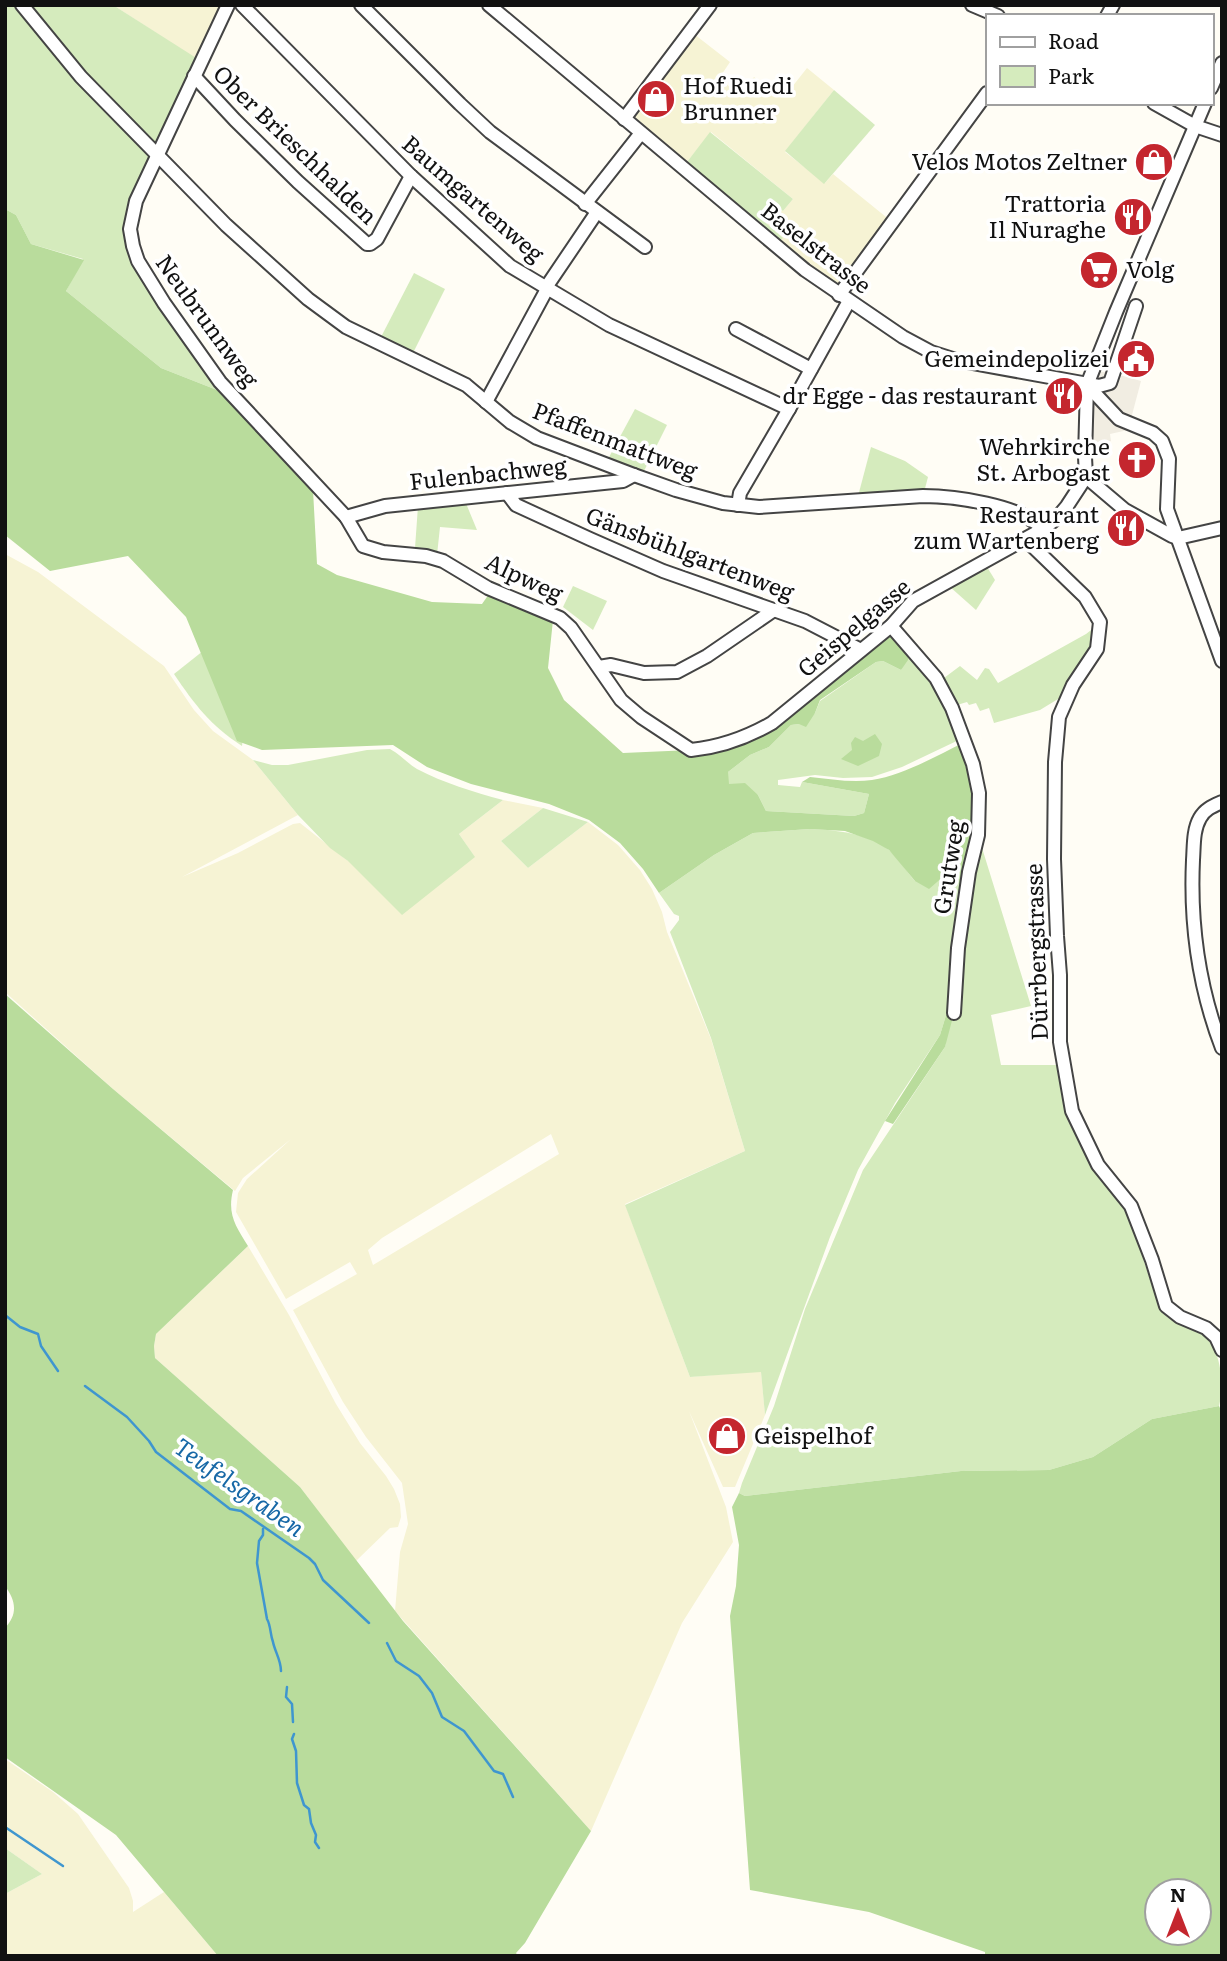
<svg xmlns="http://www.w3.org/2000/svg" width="1227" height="1961" viewBox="0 0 1227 1961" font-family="Literata,serif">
  <rect width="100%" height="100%" fill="#fffdf5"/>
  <!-- farmland -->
  <g fill="#f6f3d4" fill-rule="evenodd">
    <polygon points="113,5 222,5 198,60"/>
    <polygon points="694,34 730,62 720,77 738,96 754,77 768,88 778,77 792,87 807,68 834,90 785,152 825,183 833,174 891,221 842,287 779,241 782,237 766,223 779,208 783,211 793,199 711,132 687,162 635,117 635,114"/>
    <path d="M 5,554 L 38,572 L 164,666 L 194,710 L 213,731 L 253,760 L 298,815 L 182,877 L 238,853 L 293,824 L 300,823 L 348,861 L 474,856 L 459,834 L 503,800 L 543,808 L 501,841 L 528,868 L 588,822 L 618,845 L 640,870 L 652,889 L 662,912 L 667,932 L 711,1039 L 745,1151 L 625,1204 L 690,1377 L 761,1371 L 765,1415 L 735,1487 L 723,1487 L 689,1411 L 726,1507 L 733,1542 L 682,1623 L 591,1831 L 395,1611 L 400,1552 L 408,1524 L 402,1483 L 366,1437 L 343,1402 L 293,1310 L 357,1274 L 350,1262 L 286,1299 L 236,1212 L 238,1193 L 247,1179 L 291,1139 L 243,1178 L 235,1191 L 113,1089 L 5,992 ZM 551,1134 L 559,1154 L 373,1265 L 368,1250 L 382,1238 Z"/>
    <polygon points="248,1246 289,1315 336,1404 360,1443 386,1476 394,1489 400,1504 401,1517 398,1527 390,1528 356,1561 300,1487 155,1358 154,1346 156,1334"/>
    <polygon points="5,1759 53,1792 78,1814 129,1888 133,1901 133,1912 164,1892 218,1956 5,1956 5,1894 42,1874 5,1848"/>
  </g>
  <!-- green -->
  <g fill="#d5ebbd">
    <polygon points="5,5 113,5 201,61 136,201 133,246 220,382 217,390 161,368 66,291 83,259 31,244 16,215 5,209"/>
    <polygon points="834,90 875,125 824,184 785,151"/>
    <polygon points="710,132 793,199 783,211 779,208 766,223 783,238 779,241 687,162"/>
    <polygon points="414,273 445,289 413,353 381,337"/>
    <polygon points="635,409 667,425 643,473 608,459"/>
    <polygon points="871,447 905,461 928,477 923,496 857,500"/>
    <polygon points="465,501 477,530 440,527 437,555 415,548 418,506"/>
    <polygon points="987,567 995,580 976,610 949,586"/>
    <polygon points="573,586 607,601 593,630 563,607"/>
    <polygon points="1095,627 1092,647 1062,699 1058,699 1040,710 994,723 989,708 980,711 976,703 969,705 967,702 957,705 940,681 960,666 977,680 985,668 989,669 998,683 1086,634"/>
    <polygon points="908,648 936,679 963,738 902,767 872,777 843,778 815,775 778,780 778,785 800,787 802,782 869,794 864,813 854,816 766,811 758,795 728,784 728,772 750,755 769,747 791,725 799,724 815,713 820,701 876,662 883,661 901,670"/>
    <path d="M 203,651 L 244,728 L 242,746 C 210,725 195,705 174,674 Z"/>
    <path d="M 390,749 C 400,754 407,763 417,769 C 444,783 473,792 503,800 L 459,834 L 475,857 L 402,915 L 348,861 L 330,848 L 298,815 L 253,760 L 272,765 L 288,765 L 367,750 Z"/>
    <polygon points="543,808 588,822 528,868 501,841"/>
    <path d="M 810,829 C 835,830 871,833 890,851 C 898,858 907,872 915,881 L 945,875 L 961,856 L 947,1012 L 940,1035 L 895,1103 L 858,1170 L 830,1237 L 765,1415 L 761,1372 L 690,1377 L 625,1205 L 745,1151 L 711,1038 L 670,932 L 679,920 L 679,916 L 674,914 L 659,893 L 714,855 L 753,833 Z"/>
    <path d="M 978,835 L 1031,1006 L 991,1015 L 1001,1065 L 1057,1065 L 1068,1121 L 1100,1180 L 1127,1209 L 1160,1310 C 1174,1326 1182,1321 1198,1331 C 1221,1344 1225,1382 1219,1406 L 1152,1419 L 1093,1457 L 1049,1470 L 961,1471 L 745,1496 L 739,1493 L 742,1483 L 774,1406 L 805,1309 L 863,1170 L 945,1047 Z"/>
    <polygon points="5,1848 42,1874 5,1894"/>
  </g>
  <!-- forest -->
  <g fill="#b9dc9c" fill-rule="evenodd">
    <path d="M 5,209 L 16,215 L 31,244 L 84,260 L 66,291 L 161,368 L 217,390 L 313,490 L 317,564 L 337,575 L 432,602 L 482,604 L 489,594 L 553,620 L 548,668 L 564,700 L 623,753 L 691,750 L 758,731 L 891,626 L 908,647 L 908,660 L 901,670 L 883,661 L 876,662 L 820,700 L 815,713 L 806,727 L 799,724 L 791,725 L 769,747 L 750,755 L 728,772 L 729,784 L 745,783 L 758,795 L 766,811 L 854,816 L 864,813 L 869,794 L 802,782 L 810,777 C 830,779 852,783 872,780 C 904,775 936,756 965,742 L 979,793 L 954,1013 L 945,1047 L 893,1124 L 885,1121 L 940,1035 L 947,1012 L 961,858 L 945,875 L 929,889 L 915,881 L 889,850 L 873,841 L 845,831 L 810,829 L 753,833 L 714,855 L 659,893 L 643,869 L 620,843 L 589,820 L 549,804 L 471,784 L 427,767 L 393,745 L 262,750 L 237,741 L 186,617 L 128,556 L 50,571 L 5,535 Z"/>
    <polygon points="875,734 882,744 879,756 858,766 841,759 852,750 851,743 855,737 863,741"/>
    <path d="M 5,994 L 113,1089 L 233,1190 C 227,1215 236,1226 248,1246 L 156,1334 L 154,1346 L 155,1358 L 300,1487 L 403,1621 L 591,1831 L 525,1943 L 516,1953 L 518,1956 L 218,1956 L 116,1835 L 5,1757 L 5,1628 C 18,1614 16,1601 5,1586 Z"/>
    <path d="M 1219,1406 L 1222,1412 L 1222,1956 L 985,1956 L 985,1952 L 869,1912 L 750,1890 L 730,1616 L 736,1586 L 739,1545 L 732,1507 L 739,1493 L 745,1496 L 961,1471 L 1049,1470 L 1093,1457 L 1152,1419 ZM 1199,1891 L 1199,1933 L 1157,1933 L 1157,1891 Z"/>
  </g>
  <!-- plaza -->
  <polygon fill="#f1ede2" points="1099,372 1109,372 1141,381 1128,430 1110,434 1111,441 1101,445 1096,452 1090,453 1092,408"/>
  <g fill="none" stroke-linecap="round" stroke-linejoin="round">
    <!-- stream -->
    <g stroke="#3f96cf" stroke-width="2.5">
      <polyline points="5,1315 20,1327 38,1334 41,1346 58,1371"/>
      <polyline points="85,1386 127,1417 149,1441 156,1452 230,1509 241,1511 309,1558 315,1564 323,1580 369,1623"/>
      <path d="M 263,1529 L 263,1535 L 259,1541 L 257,1563 L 267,1619 C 271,1626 270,1634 273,1642 C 275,1652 281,1660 281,1671"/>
      <polyline points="387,1643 396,1661 419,1676 432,1693 442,1717 464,1731 494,1771 503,1774 513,1797"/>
      <polyline points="287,1687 286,1697 292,1704 293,1722"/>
      <polyline points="294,1734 292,1739 296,1751 297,1783 304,1805 309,1809 311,1823 316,1835 315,1842 319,1848"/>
      <polyline points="5,1827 63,1866"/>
    </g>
    <!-- minor casing -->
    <g stroke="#444" stroke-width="16">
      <g id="minor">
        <path d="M 22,5 L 81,77 L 226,225 L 308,299 L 346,327 L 466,385 L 510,422 L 537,438 L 634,475 L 676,490 L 723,503 L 759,507 L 923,496 C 954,496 1021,505 1043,529"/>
        <path d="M 228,5 L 136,201 L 130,229 L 133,246 L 138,261 L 164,303 L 220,382 L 346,517 L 363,546 L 383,552 L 426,556 L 443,561 L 488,588 L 560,618 L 571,628 L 621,700 L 641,717 L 691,750 C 721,747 746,738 772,723 L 891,626 L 913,601 L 1043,529 L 1057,518 L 1067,506 L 1086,477 L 1085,457 L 1087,385 L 1116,312 L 1205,103"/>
        <polyline points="242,5 411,176 510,266 609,325 789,409"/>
        <polyline points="361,5 460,104 490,132 645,247"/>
        <polyline points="489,5 805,270 903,337 931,352 956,360 1099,386 1110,383 1136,306"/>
        <polyline points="972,5 998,16"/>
        <polyline points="1107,16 1113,5"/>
        <polyline points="194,76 235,120 298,182 367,244 370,244 377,239 411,176"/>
        <polyline points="1211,88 1222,63"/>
        <polyline points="1154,103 1195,126 1222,135"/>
        <polyline points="624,119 710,5"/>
        <polyline points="585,204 641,133"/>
        <polyline points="839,295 987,93"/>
        <polyline points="736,329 811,369"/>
        <polyline points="1087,385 1119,419 1153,433 1162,441 1169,459 1167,509 1222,661"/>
        <polyline points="486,402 547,289 549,283 597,212"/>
        <polyline points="1086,477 1125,510 1172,536 1178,538"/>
        <polyline points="507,493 516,505 590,539 663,571 805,621 861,650"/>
        <polyline points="738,505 740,493 789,409 849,301"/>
        <polyline points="346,517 385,506 623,481 634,475"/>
        <polyline points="1178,538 1222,528"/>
        <polyline points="1025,539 1085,597 1100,622 1097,649 1073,685 1059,717 1055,762 1054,859 1057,936 1060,975 1060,1042 1072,1111 1098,1165 1131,1206 1152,1260 1166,1306 1180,1317 1206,1328 1216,1337 1222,1350"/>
        <polyline points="891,626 936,678 952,708 973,764 979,793 978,835 969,872 958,948 954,1013"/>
        <polyline points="599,667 611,665 644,673 677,672 707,656 774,610"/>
        <path d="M 1222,802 C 1213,806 1205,809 1200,818 C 1193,830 1194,846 1193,860 C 1190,924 1199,988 1222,1048"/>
      </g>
    </g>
    <!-- minor -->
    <use href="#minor" stroke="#fff" stroke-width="12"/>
  </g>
  <!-- icons -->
  <defs>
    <g id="shop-disc" transform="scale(2.0125)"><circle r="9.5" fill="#c4262e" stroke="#fff"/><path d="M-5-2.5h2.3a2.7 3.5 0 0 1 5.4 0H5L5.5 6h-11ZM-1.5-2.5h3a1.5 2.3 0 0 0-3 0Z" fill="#fff"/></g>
    <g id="restaurant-disc" transform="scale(2.0125)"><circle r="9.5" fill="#c4262e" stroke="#fff"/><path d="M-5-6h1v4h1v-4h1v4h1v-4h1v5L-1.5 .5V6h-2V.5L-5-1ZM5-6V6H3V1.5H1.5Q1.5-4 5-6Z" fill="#fff"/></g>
    <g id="supermarket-disc" transform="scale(2.0125)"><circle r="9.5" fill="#c4262e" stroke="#fff"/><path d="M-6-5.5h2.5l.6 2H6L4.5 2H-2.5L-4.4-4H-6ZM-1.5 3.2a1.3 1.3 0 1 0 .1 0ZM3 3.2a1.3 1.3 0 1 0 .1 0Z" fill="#fff"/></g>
    <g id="civic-disc" transform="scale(2.0125)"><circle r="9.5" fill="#c4262e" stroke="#fff"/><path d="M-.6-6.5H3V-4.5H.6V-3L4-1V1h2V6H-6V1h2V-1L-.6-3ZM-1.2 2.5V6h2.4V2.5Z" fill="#fff"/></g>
    <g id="church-disc" transform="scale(2.0125)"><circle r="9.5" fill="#c4262e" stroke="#fff"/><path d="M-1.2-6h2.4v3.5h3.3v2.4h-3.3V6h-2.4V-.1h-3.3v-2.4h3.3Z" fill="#fff"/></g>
  </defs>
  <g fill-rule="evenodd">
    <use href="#shop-disc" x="656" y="99"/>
    <use href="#shop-disc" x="1154" y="162"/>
    <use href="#restaurant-disc" x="1133" y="217"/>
    <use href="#supermarket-disc" x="1099" y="270"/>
    <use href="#civic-disc" x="1136" y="359"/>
    <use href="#restaurant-disc" x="1064" y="396"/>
    <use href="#church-disc" x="1137" y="460"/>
    <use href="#restaurant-disc" x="1126" y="528"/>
    <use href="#shop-disc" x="727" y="1436"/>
  </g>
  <g text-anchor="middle" stroke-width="7" stroke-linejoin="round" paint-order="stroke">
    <!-- poi labels -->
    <g font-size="23" fill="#111" stroke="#fff" text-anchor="end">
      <text x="683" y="94" text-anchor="start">Hof Ruedi<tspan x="683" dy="26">Brunner</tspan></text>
      <text x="1127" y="170">Velos Motos Zeltner</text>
      <text x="1106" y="212">Trattoria<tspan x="1106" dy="26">Il Nuraghe</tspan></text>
      <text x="1126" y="278" text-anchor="start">Volg</text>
      <text x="1109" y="367">Gemeindepolizei</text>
      <text x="1037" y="404">dr Egge - das restaurant</text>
      <text x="1110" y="455">Wehrkirche<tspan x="1110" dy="26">St. Arbogast</tspan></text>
      <text x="1099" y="523">Restaurant<tspan x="1099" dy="26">zum Wartenberg</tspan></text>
      <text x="754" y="1444" text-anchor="start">Geispelhof</text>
    </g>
    <!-- street labels -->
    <g font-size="23" fill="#111" stroke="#fff">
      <text transform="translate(295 145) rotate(44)" y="8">Ober Brieschhalden</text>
      <text transform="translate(473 199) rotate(41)" y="8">Baumgartenweg</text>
      <text transform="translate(816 248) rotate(38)" y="8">Baselstrasse</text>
      <text transform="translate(207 321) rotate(54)" y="8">Neubrunnweg</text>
      <text transform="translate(615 441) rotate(21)" y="8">Pfaffenmattweg</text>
      <text transform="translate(488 474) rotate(-6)" y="8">Fulenbachweg</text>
      <text transform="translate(690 554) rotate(21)" y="8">Gänsbühlgartenweg</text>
      <text transform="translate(524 578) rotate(25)" y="8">Alpweg</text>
      <text transform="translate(854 628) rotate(-40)" y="8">Geispelgasse</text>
      <text transform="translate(949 867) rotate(-81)" y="8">Grutweg</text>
      <text transform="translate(1037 952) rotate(-92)" y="8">Dürrbergstrasse</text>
    </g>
    <!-- water labels -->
    <g font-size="24" font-style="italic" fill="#1768a6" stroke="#fff">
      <text transform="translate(239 1488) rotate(35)" y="8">Teufelsgraben</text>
    </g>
  </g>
  <!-- border -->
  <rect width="1227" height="1961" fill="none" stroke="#111111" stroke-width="14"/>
  <!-- legend -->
  <rect x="986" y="14" width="228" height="91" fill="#ffffff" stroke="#a0a0a0" stroke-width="2"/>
  <rect x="1000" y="37" width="35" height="10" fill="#ffffff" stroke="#a0a0a0" stroke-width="2"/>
  <text x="1048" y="49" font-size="21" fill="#111111">Road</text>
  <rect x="1000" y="66" width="35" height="21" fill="#d5ebbd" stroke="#a0a0a0" stroke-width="2"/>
  <text x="1048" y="84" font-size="21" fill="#111111">Park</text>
  <!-- north arrow -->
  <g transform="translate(1178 1912)"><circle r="33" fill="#ffffff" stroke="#a0a0a0" stroke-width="2"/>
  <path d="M0-5L12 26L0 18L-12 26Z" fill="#c4262e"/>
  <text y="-10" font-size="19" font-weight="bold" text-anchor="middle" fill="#111111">N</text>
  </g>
</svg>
